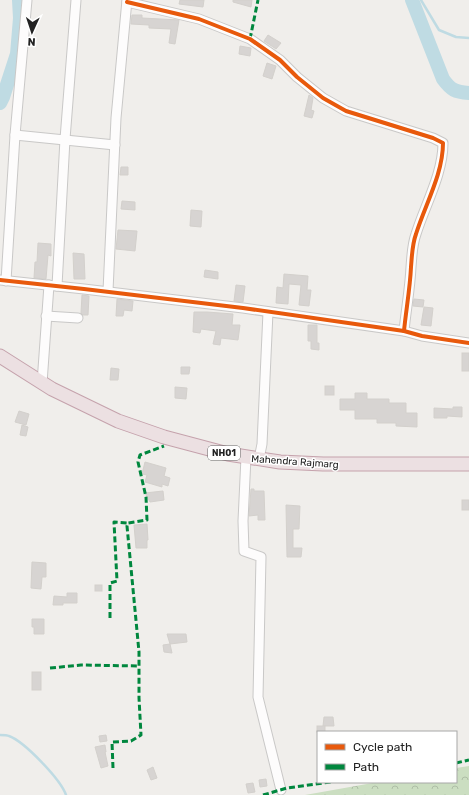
<svg xmlns="http://www.w3.org/2000/svg" width="469" height="795" viewBox="0 0 469 795" font-family="Rubik,sans-serif">
  <defs>
    <pattern id="forest-crowns" width="20" height="18" patternUnits="userSpaceOnUse"><rect width="20" height="18" fill="#cbdec1"/><path d="M2 6a3 3 0 1 1 6 0M12 15a3 3 0 1 1 6 0" fill="none" stroke="#aebea6"/></pattern>
  </defs>
  <rect width="100%" height="100%" fill="#f0eeeb"/>
  <!-- forest -->
  <polygon fill="url(#forest-crowns)" points="469,766 469,795 305,795 378,782 456,782 456,768"/>
  <g fill="none" stroke-linecap="round" stroke-linejoin="round">
    <!-- stream -->
    <g stroke="#bfdbe3" stroke-width="2.5">
      <polyline points="421,0 439,30 456,37 469,38"/>
      <path d="M 0,735 C 3,735 7,735 9,736 C 25,742 61,780 66,795"/>
    </g>
    <!-- river -->
    <g stroke="#bfdbe3" stroke-width="14">
      <path d="M 412,0 L 443,79 C 451,90 455,92 469,93"/>
      <polyline points="0,103 3,97 17,54 20,18 19,0"/>
    </g>
  </g>
  <!-- building -->
  <g fill="#d7d4d2" stroke="#d3d0cc">
    <polygon points="180,0 204,0 203,7 179,4"/>
    <polygon points="233,0 252,0 251,7 233,2"/>
    <polygon points="132,15 142,15 142,18 179,20 175,44 169,43 171,29 149,28 149,25 131,24"/>
    <polygon points="268,35 281,43 276,49 264,41"/>
    <polygon points="240,46 251,48 250,56 239,54"/>
    <polygon points="267,63 276,66 272,79 263,76"/>
    <polygon points="309,95 313,98 311,110 314,111 312,118 304,116"/>
    <polygon points="121,167 128,167 128,175 120,175"/>
    <polygon points="122,201 135,202 135,210 121,209"/>
    <polygon points="191,210 202,211 201,227 190,226"/>
    <polygon points="118,230 137,231 135,251 116,249"/>
    <polygon points="38,243 51,244 51,256 48,255 46,279 34,278 35,262 37,262"/>
    <polygon points="73,253 84,254 85,279 74,279"/>
    <polygon points="205,270 218,272 218,279 204,277"/>
    <polygon points="284,274 308,276 307,290 311,290 309,306 299,305 301,285 289,284 288,304 276,303 277,287 283,288"/>
    <polygon points="236,285 245,286 243,302 234,301"/>
    <polygon points="82,295 89,296 88,315 83,315 81,313"/>
    <polygon points="117,299 133,301 132,311 124,310 123,316 116,316"/>
    <polygon points="414,299 424,300 423,307 413,306"/>
    <polygon points="424,307 433,308 431,326 421,325"/>
    <polygon points="194,312 207,312 233,314 232,325 240,325 238,340 221,338 220,345 213,344 216,331 201,329 200,333 193,332"/>
    <polygon points="308,325 317,325 317,343 319,343 319,350 311,349 311,341 308,341"/>
    <rect x="462" y="353" width="7" height="18"/>
    <polygon points="181,367 190,367 189,374 181,374"/>
    <polygon points="111,368 119,369 118,380 110,380"/>
    <rect x="325" y="386" width="9" height="9"/>
    <polygon points="175,387 187,388 186,399 175,398"/>
    <polygon points="355,393 367,393 367,399 389,399 389,403 406,403 406,413 417,413 417,427 396,426 396,423 377,423 377,419 355,419 355,410 340,410 340,399 355,399"/>
    <polygon points="453,407 462,407 462,417 447,416 447,418 434,418 434,408 453,409"/>
    <polygon points="19,411 29,414 26,425 15,422"/>
    <polygon points="22,425 28,427 26,436 20,435"/>
    <polygon points="145,462 166,468 164,476 170,478 168,486 162,484 162,487 145,482 147,475 142,474"/>
    <polygon points="251,489 254,489 254,491 264,491 265,520 258,520 258,515 249,516"/>
    <polygon points="163,491 164,500 150,502 145,493"/>
    <rect x="462" y="500" width="7" height="10"/>
    <polygon points="286,505 300,506 299,529 293,529 293,548 302,548 301,557 287,557"/>
    <polygon points="147,524 148,540 147,540 147,548 136,548 134,525"/>
    <polygon points="32,562 46,563 46,577 42,577 41,589 31,588"/>
    <rect x="95" y="585" width="7" height="6"/>
    <polygon points="67,593 77,593 77,603 63,603 63,605 53,605 54,596 67,597"/>
    <polygon points="32,619 44,619 44,634 34,634 34,627 32,627"/>
    <polygon points="167,634 186,634 187,642 170,644"/>
    <polygon points="170,644 172,653 164,652 163,645"/>
    <rect x="32" y="672" width="9" height="18"/>
    <polygon points="324,717 333,717 334,726 323,726"/>
    <rect x="317" y="726" width="8" height="6"/>
    <polygon points="106,735 107,741 100,742 99,736"/>
    <polygon points="105,745 106,752 105,752 108,766 101,768 95,747"/>
    <polygon points="153,767 157,778 151,780 147,770"/>
    <polygon points="266,779 267,786 260,787 259,780"/>
    <polygon points="253,783 255,792 248,793 246,784"/>
  </g>
  <g fill="none" stroke-linecap="round" stroke-linejoin="round">
    <!-- minor casing -->
    <g stroke="#c9c8c7" stroke-width="11">
      <g id="minor">
        <path d="M 127,2 L 199,19 L 250,39 L 280,60 L 297,77 L 323,98 L 346,111 L 433,138 L 443,143 C 443,174 425,205 416,234 C 412,245 412,256 411,267 C 410,289 406,310 404,331"/>
        <polyline points="15,135 115,145"/>
        <polyline points="0,280 84,289 243,308 404,331 422,336 469,343"/>
        <polyline points="6,281 15,135 27,0"/>
        <polyline points="57,286 65,139 76,0"/>
        <polyline points="108,291 116,118 127,0"/>
        <polyline points="46,316 78,318"/>
        <polyline points="42,383 49,285"/>
        <polyline points="246,457 243,521 244,551 261,557 258,697 281,790"/>
        <polyline points="259,459 262,444 268,312"/>
      </g>
    </g>
    <!-- highway casing -->
    <g stroke="#c5a2ac" stroke-width="15">
      <polyline id="highway" points="0,356 52,389 118,421 164,437 228,454 280,462 323,464 469,464"/>
    </g>
    <!-- minor -->
    <use href="#minor" stroke="#fdfcfc" stroke-width="9"/>
    <!-- highway -->
    <use href="#highway" stroke="#ece0e2" stroke-width="13"/>
    <!-- quiet -->
    <g stroke="#00873e" stroke-width="3" stroke-dasharray="6 3" stroke-linecap="butt">
      <polyline points="250,39 258,0"/>
      <polyline points="110,618 110,583 117,581 114,522 128,523"/>
      <polyline points="50,668 81,665 139,666"/>
      <polyline points="456,763 469,760"/>
      <polyline points="113,768 112,742 131,741 141,735 139,698 139,652 127,526 128,523 147,520 146,497 138,462 140,455 164,446"/>
      <polyline points="263,795 287,788 331,782"/>
    </g>
    <!-- cycleway casing -->
    <g stroke="#fff" stroke-width="6">
      <g id="cycleway">
        <path d="M 127,2 L 199,19 L 250,39 L 280,60 L 297,77 L 323,98 L 346,111 L 433,138 L 443,143 C 443,174 425,205 416,234 C 412,245 412,256 411,267 C 410,289 406,310 404,331"/>
        <polyline points="0,280 84,289 243,308 404,331 422,336 469,343"/>
      </g>
    </g>
    <!-- cycleway -->
    <use href="#cycleway" stroke="#e8590c" stroke-width="4"/>
  </g>
  <g text-anchor="middle" stroke-width="3" stroke-linejoin="round" paint-order="stroke">
    <!-- shield labels -->
    <rect fill="#fff" stroke="#646464" stroke-width="1" x="208" y="446" width="32" height="14" rx="3"/>
    <g font-size="9" font-weight="bold" fill="#222">
      <text x="224" y="456">NH01</text>
    </g>
    <!-- street labels -->
    <g font-size="10" fill="#222" stroke="#fff">
      <text transform="translate(295 461) rotate(4)" y="4">Mahendra Rajmarg</text>
    </g>
  </g>
  <!-- legend -->
  <rect x="317" y="731" width="140" height="52" fill="#ffffff" stroke="#a7a7a7"/>
  <rect x="325" y="744" width="20" height="6" fill="#e8590c" stroke="#a7a7a7"/>
  <text x="353" y="751" font-size="12" fill="#222222">Cycle path</text>
  <rect x="325" y="764" width="20" height="6" fill="#00873e" stroke="#a7a7a7"/>
  <text x="353" y="771" font-size="12" fill="#222222">Path</text>
  <!-- north arrow -->
  <g transform="translate(32 32) rotate(183)" stroke="#ffffff" stroke-width="3" paint-order="stroke">
  <path d="M0-3L7 15L0 10L-7 15Z" fill="#222222"/>
  <text y="-6" font-size="11" font-weight="bold" text-anchor="middle" fill="#222222">N</text>
  </g>
</svg>
